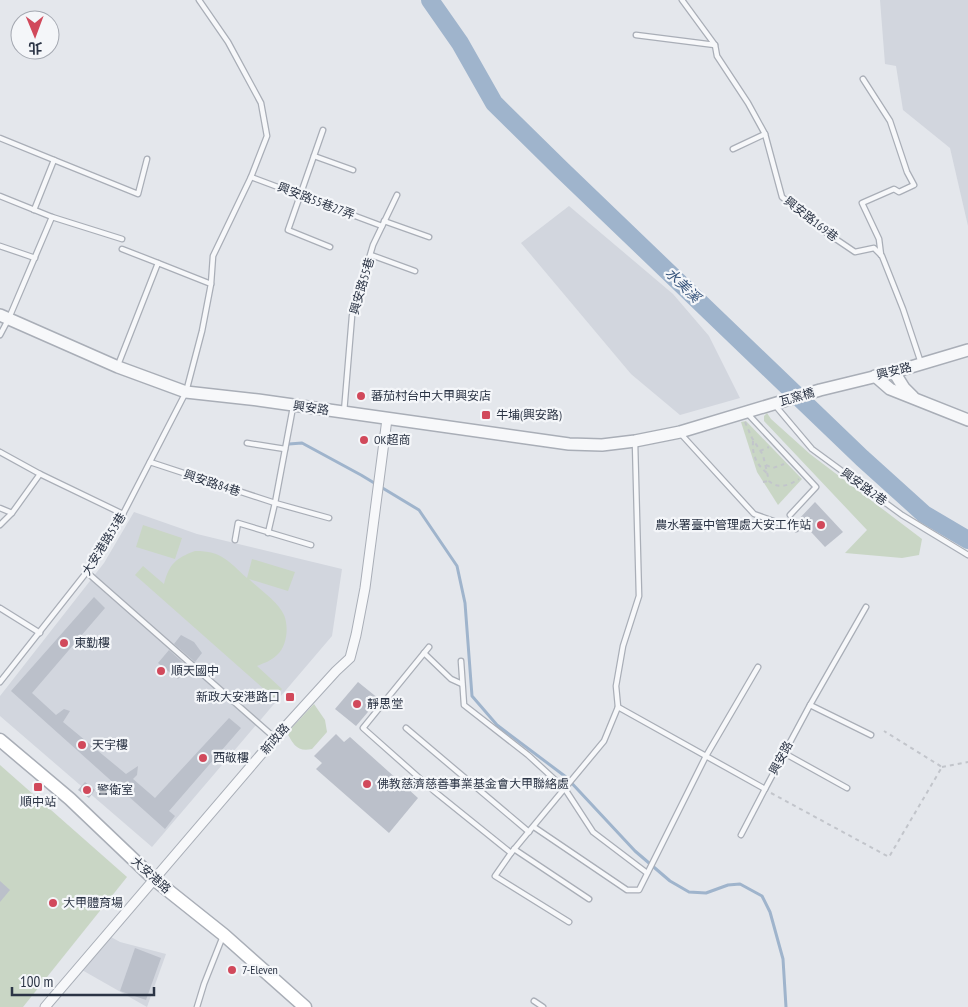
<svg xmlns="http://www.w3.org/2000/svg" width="968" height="1007" viewBox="0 0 968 1007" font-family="'PT Sans Narrow','Noto Sans TC',sans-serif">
  <rect width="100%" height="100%" fill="#e4e7ec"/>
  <!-- built -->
  <g fill="#d2d6de">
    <polygon points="880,0 968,0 968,226 950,148 903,110 896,66 885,64"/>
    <polygon points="569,206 673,294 709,336 740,398 680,415 631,374 521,243"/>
    <polygon points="134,512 197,534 342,569 332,636 152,847 0,716 0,696 104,563"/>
    <polygon points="111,937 120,942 166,954 147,1007 82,970"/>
  </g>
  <!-- green -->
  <g fill="#c9d6c5">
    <polygon points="767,413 771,419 810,454 922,539 919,555 902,558 845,553 867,530 764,421 764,416"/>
    <polygon points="746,421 802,479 778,505 757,472 741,422"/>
    <polygon points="143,525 182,538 175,559 136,547"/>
    <path d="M 195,551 C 222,551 228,561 247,578 L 252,559 L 295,572 L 288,591 L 249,579 C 260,590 278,601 284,615 C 289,627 287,646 277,655 C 271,661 264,663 257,666 L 282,689 L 274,698 L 135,575 L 143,566 L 164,584 C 169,564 176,558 195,551 Z"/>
    <path d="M 314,704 L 325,720 L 327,732 L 312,749 C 297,752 294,745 287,733 Z"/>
    <polygon points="0,765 127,877 23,1007 0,1007"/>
  </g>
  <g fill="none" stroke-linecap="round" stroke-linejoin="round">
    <!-- stream -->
    <polyline stroke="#9fb4cc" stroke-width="3" points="289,444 302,443 361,475 419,510 457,566 465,603 472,696 497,725 566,777 635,851 670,881 689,892 706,893 728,885 740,884 762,896 770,912 783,959 786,1007"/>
    <!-- river -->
    <polyline stroke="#9fb4cc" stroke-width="18" points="430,0 460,43 494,103 561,169 862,458 924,514 968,540"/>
  </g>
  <!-- building -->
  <g fill="#bbc0ca">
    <polygon points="815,502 843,532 825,547 799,519"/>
    <polygon points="94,597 105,608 32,693 56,715 64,709 70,711 63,722 126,774 138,766 137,775 133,779 155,798 229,718 241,728 169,811 175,816 165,829 11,691"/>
    <polygon points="181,635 194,642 202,653 195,662 174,644"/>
    <polygon points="169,650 188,667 178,679 158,663"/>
    <polygon points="358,682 379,699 356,726 335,709"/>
    <polygon points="336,734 344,742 350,737 418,798 389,833 316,769 322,763 314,756"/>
    <polygon points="85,782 95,790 89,798 78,790"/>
    <polygon points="0,881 10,890 0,902"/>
    <polygon points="135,948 161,958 146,1000 120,991"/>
  </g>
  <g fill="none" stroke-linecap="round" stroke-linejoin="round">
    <!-- service casing -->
    <g stroke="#a9aeb7" stroke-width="7">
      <g id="service">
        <polyline points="199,0 228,42 261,103 267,136 251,177 213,256 211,284"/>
        <polyline points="682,0 715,45 717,56 748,103 765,134 782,197 818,227 855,252 874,248 882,256 903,309 921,363"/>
        <polyline points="636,35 715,45"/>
        <polyline points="863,79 890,121 907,172 914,185 899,192 894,189 862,203 879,239 881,255"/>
        <polyline points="323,130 288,230 330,247"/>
        <polyline points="0,138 54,160 34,210"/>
        <polyline points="733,149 765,134"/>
        <polyline points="314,156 353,170"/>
        <polyline points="54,160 138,194 147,159"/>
        <polyline points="251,177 382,226"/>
        <polyline points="0,196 52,217 9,318 0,335"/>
        <polyline points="52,217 122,239"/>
        <polyline points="384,221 429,237"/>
        <polyline points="0,246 35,258"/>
        <polyline points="122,249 158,263"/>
        <polyline points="371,255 415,271"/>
        <polyline points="774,404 812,449 902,515 968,555"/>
        <polyline points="344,412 352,316 373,245 397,195"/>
        <polyline points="748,414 816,487 790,515"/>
        <polyline points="680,433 754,514 796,529"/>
        <polyline points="247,443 285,449"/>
        <polyline points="0,452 40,474 123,514"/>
        <polyline points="150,462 275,503 329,518"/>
        <polyline points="0,508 12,513"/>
        <polyline points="0,525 12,513 40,474"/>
        <polyline points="268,533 275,503 293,407"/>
        <polyline points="235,540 238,523 311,545"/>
        <polyline points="90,575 275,738"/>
        <polyline points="0,608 40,633"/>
        <polyline points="429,647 363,728 434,791 511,853"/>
        <polyline points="424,653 451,679 462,684"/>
        <polyline points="461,661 464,705 528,755 565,789 593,832 647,873"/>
        <polyline points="0,682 97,559 123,514 186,392 202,331 211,284 158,263 118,365"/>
        <polyline points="810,705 871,735"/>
        <polyline points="618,707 765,789 810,705 866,607"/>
        <polyline points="406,728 529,832"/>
        <polyline points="784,753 847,788"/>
        <polyline points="534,827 627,890 639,890 706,756 758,667"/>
        <polyline points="741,835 765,789"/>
        <polyline points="514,849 589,899"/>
        <polyline points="569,922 495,876 511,853 604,741 618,707 616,686 623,646 639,596 635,442"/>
        <polyline points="534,1001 543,1007"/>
        <polyline points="197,1007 204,984 223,936"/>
      </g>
    </g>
    <!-- minor casing -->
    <g stroke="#a9aeb7" stroke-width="11">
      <polyline id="minor" points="45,1007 275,738 336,671 350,658 356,635 365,588 387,419"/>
    </g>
    <!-- tertiary casing -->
    <g stroke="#a9aeb7" stroke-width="14">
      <g id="tertiary">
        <polyline points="0,315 118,367 186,392 258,400 569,444 602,445 635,441 680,432 820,390 894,372 968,350"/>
        <polyline points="894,372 904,388 913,397"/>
        <polyline points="875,376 890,389 968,420"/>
      </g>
    </g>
    <!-- secondary casing -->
    <g stroke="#a9aeb7" stroke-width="15">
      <polyline id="secondary" points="0,740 70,799 155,880 224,935 305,1007"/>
    </g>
    <!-- path -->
    <g stroke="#c2c5cb" stroke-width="2" stroke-dasharray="4 4" stroke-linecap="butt">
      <path d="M 745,422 L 752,438 L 763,455 L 769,481 C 779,490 789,485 799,479"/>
      <path d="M 753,441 C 752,455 756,464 767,473"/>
      <polyline points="760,451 769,447"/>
      <polyline points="766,465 773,468 784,464"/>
      <polyline points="763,482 769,481"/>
      <polyline points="942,767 968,762"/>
      <polyline points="771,793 889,857 942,767 884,731"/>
    </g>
    <!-- service -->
    <use href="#service" stroke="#f7f8fa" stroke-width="4.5"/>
    <!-- minor -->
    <use href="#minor" stroke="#f7f8fa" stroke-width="9"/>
    <!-- tertiary -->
    <use href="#tertiary" stroke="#f7f8fa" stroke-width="11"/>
    <!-- secondary -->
    <use href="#secondary" stroke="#fff" stroke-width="12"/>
  </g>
  <!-- markers -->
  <g fill="#d1495b" stroke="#f4f6f9" stroke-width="2">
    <circle cx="361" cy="396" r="5"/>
    <rect x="481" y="410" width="10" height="10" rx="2.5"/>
    <circle cx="364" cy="440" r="5"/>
    <circle cx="821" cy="525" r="5"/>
    <circle cx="64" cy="643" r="5"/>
    <circle cx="161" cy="671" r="5"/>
    <rect x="285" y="692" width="10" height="10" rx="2.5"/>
    <circle cx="357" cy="704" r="5"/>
    <circle cx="82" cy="745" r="5"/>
    <circle cx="203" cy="758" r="5"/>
    <circle cx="367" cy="784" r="5"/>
    <rect x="33" y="782" width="10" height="10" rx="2.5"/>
    <circle cx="87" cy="790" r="5"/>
    <circle cx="53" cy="903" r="5"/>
    <circle cx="232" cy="970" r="5"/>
  </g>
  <g text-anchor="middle" stroke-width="4.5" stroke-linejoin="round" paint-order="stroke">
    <!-- street labels -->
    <g font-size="12" fill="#2b3445" stroke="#f4f6f9">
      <text transform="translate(316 201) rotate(21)" y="4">興安路55巷27弄</text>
      <text transform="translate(811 219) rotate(38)" y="4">興安路169巷</text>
      <text transform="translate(362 286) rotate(-74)" y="4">興安路55巷</text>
      <text transform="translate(894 371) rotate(-14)" y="4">興安路</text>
      <text transform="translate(797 397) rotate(-16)" y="4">瓦窯橋</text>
      <text transform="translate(311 408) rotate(8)" y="4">興安路</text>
      <text transform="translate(212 483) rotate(18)" y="4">興安路84巷</text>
      <text transform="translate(864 487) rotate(36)" y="4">興安路2巷</text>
      <text transform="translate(104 544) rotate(-58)" y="4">大安港路53巷</text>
      <text transform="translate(275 739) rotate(-49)" y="4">新政路</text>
      <text transform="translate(781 758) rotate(-62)" y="4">興安路</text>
      <text transform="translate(151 875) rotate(42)" y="4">大安港路</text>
    </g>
    <!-- poi labels -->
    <g font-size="12" fill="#2b3445" stroke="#f4f6f9" text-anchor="start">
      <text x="371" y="400">蕃茄村台中大甲興安店</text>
      <text x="496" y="419">牛埔(興安路)</text>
      <text x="374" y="444">OK超商</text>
      <text x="811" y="529" text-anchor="end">農水署臺中管理處大安工作站</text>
      <text x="74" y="647">東勤樓</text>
      <text x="171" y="675">順天國中</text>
      <text x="280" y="701" text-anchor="end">新政大安港路口</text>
      <text x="367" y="708">靜思堂</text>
      <text x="92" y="749">天宇樓</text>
      <text x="213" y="762">西敬樓</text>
      <text x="377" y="788">佛教慈濟慈善事業基金會大甲聯絡處</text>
      <text x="97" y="794">警衛室</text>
      <text x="38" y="806" text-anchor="middle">順中站</text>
      <text x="63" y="907">大甲體育場</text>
      <text x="242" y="974">7-Eleven</text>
    </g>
    <!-- water labels -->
    <g font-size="14" font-style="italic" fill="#34527a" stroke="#f4f6f9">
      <text transform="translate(683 285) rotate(44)" y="5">水美溪</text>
    </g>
  </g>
  <!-- north arrow -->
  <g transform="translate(35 35) rotate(179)"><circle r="24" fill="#f4f6f9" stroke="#a4a8b1"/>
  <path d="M0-4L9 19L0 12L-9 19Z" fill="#d1495b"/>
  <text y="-8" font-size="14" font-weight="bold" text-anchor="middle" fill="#2b3445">北</text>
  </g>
  <!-- scale -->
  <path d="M12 987v8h142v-8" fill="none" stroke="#2b3445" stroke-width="2.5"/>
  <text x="20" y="987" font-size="15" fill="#2b3445" stroke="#f4f6f9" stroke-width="4" paint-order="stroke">100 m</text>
</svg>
